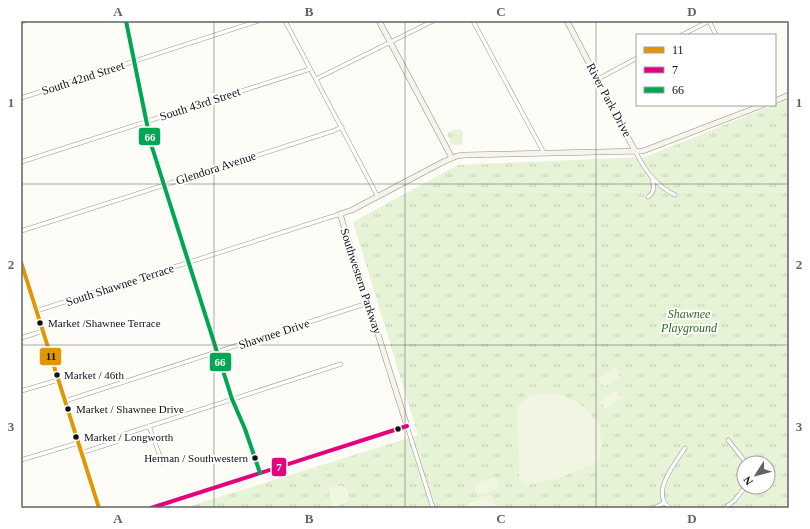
<svg xmlns="http://www.w3.org/2000/svg" width="810" height="529" viewBox="0 0 810 529" font-family="Georgia,serif">
  <defs>
    <pattern id="park-tufts" width="24" height="20" patternUnits="userSpaceOnUse"><rect width="24" height="20" fill="#e7f3d7"/><path d="M3 7l-1-3M5 7V3M7 7l1-3M15 17l-1-3M17 17v-4M19 17l1-3" fill="none" stroke="#c5cfb8"/></pattern>
  </defs>
  <rect width="100%" height="100%" fill="#fdfcf7"/>
  <!-- park -->
  <g fill="url(#park-tufts)" fill-rule="evenodd">
    <path d="M 789,99 L 789,508 L 184,508 L 418,435 L 353,222 L 458,165 L 645,157 ZM 744,463 L 768,463 L 768,487 L 744,487 Z"/>
    <polygon points="460,129 463,132 462,144 452,145 447,135 450,131"/>
  </g>
  <!-- pitch -->
  <g fill="#f0f6e1">
    <polygon points="615,368 620,377 604,387 598,379"/>
    <polygon points="616,390 622,399 605,409 600,401"/>
    <polygon points="541,393 563,395 586,408 599,425 602,442 599,462 555,479 526,485 519,479 517,407 524,400"/>
    <polygon points="496,477 499,485 499,488 478,495 474,484"/>
    <polygon points="335,486 343,486 348,491 348,501 334,508 333,507 329,495 330,488"/>
    <polygon points="491,495 495,505 487,508 471,508 469,503"/>
  </g>
  <g fill="none" stroke-linecap="round" stroke-linejoin="round">
    <!-- street casing -->
    <g stroke="#979795" stroke-width="4.5">
      <g id="street">
        <polyline points="126,21 151,144 232,399 245,429 260,473"/>
        <polyline points="285,21 378,197"/>
        <polyline points="473,21 544,153"/>
        <polyline points="709,21 716,35"/>
        <polyline points="21,22 24,21"/>
        <polyline points="682,35 709,21"/>
        <polyline points="316,79 433,21"/>
        <polyline points="598,79 637,58"/>
        <polyline points="21,98 258,21"/>
        <path d="M 635,151 C 645,170 655,185 675,195"/>
        <polyline points="21,162 310,69"/>
        <path d="M 648,197 C 655,192 654,186 652,178"/>
        <polyline points="21,231 333,131 342,127"/>
        <polyline points="36,311 340,214"/>
        <polyline points="21,338 43,331"/>
        <polyline points="21,391 58,380"/>
        <polyline points="65,401 368,303"/>
        <polyline points="149,426 162,462"/>
        <polyline points="407,426 433,508"/>
        <polyline points="728,440 744,460 744,463"/>
        <polyline points="81,453 118,441 119,436 341,364"/>
        <polyline points="21,460 78,443"/>
        <polyline points="654,508 664,503"/>
        <path d="M 670,508 C 649,494 676,462 685,448"/>
        <polyline points="725,508 735,500 745,487"/>
      </g>
    </g>
    <!-- secondary casing -->
    <g stroke="#8e8d8b" stroke-width="6">
      <g id="secondary">
        <polyline points="379,21 452,158"/>
        <polyline points="567,21 635,151"/>
        <polyline points="775,101 789,95"/>
        <polyline points="21,262 99,508"/>
        <polyline points="151,508 407,426 340,214 352,210 443,162 457,156 465,155 643,151 763,105"/>
      </g>
    </g>
    <!-- street -->
    <use href="#street" stroke="#fffffe" stroke-width="3.5"/>
    <!-- secondary -->
    <use href="#secondary" stroke="#f6f4eb" stroke-width="5"/>
    <!-- bus-1 casing -->
    <g stroke="#fff" stroke-width="7">
      <polyline id="bus-1" points="21,262 99,508"/>
    </g>
    <!-- bus-2 casing -->
    <g stroke="#fff" stroke-width="7">
      <polyline id="bus-2" points="151,508 407,426"/>
    </g>
    <!-- bus-3 casing -->
    <g stroke="#fff" stroke-width="7">
      <polyline id="bus-3" points="126,21 151,144 232,399 245,429 260,473"/>
    </g>
    <!-- bus-1 -->
    <use href="#bus-1" stroke="#e09702" stroke-width="4"/>
    <!-- bus-2 -->
    <use href="#bus-2" stroke="#e5007d" stroke-width="4"/>
    <!-- bus-3 -->
    <use href="#bus-3" stroke="#00a651" stroke-width="4"/>
  </g>
  <!-- grid -->
  <path fill="none" stroke="#646362" stroke-width="1" stroke-opacity="0.55" d="M 214,21 L 214,508M 405,21 L 405,508M 596,21 L 596,508M 21,184 L 789,184M 21,345 L 789,345"/>
  <!-- markers -->
  <g fill="#111" stroke="#fff" stroke-width="1.5">
    <circle cx="40" cy="323" r="3.5"/>
    <circle cx="57" cy="375" r="3.5"/>
    <circle cx="68" cy="409" r="3.5"/>
    <circle cx="398" cy="429" r="3.5"/>
    <circle cx="76" cy="437" r="3.5"/>
    <circle cx="255" cy="458" r="3.5"/>
  </g>
  <g text-anchor="middle" stroke-width="4" stroke-linejoin="round" paint-order="stroke">
    <!-- bus labels -->
    <g font-size="11" fill="#111" stroke="#fff" text-anchor="start">
      <text x="48" y="327">Market /Shawnee Terrace</text>
      <text x="64" y="379">Market / 46th</text>
      <text x="76" y="413">Market / Shawnee Drive</text>
      <text x="84" y="441">Market / Longworth</text>
      <text x="248" y="462" text-anchor="end">Herman / Southwestern</text>
    </g>
    <!-- street labels -->
    <g font-size="12" fill="#111" stroke="#fff">
      <text transform="translate(83 78) rotate(-18)" y="4">South 42nd Street</text>
      <text transform="translate(609 100) rotate(62)" y="4">River Park Drive</text>
      <text transform="translate(200 104) rotate(-18)" y="4">South 43rd Street</text>
      <text transform="translate(216 168) rotate(-18)" y="4">Glendora Avenue</text>
      <text transform="translate(361 281) rotate(72)" y="4">Southwestern Parkway</text>
      <text transform="translate(120 285) rotate(-18)" y="4">South Shawnee Terrace</text>
      <text transform="translate(274 334) rotate(-18)" y="4">Shawnee Drive</text>
    </g>
    <!-- park labels -->
    <g font-size="12" font-style="italic" fill="#2f6b1f" stroke="#fff">
      <text x="689" y="318">Shawnee<tspan x="689" dy="14">Playground</tspan></text>
    </g>
  </g>
  <g stroke="#fff" stroke-width="1.5">
    <rect x="138" y="127" width="23" height="19" rx="4" fill="#00a651"/>
    <rect x="39" y="347" width="23" height="19" rx="4" fill="#e09702"/>
    <rect x="209" y="352" width="23" height="20" rx="4" fill="#00a651"/>
    <rect x="271" y="457" width="16" height="20" rx="4" fill="#e5007d"/>
  </g>
  <g font-size="11" text-anchor="middle" font-weight="bold" fill="#fff">
    <text x="150" y="141">66</text>
    <text x="220" y="366">66</text>
    <text x="279" y="471">7</text>
  </g>
  <g font-size="11" text-anchor="middle" font-weight="bold" fill="#111">
    <text x="51" y="360">11</text>
  </g>
  <!-- border -->
  <rect width="810" height="529" fill="none" stroke="#ffffff" stroke-width="44"/>
  <!-- legend -->
  <rect x="636" y="34" width="140" height="72" fill="#ffffff" stroke="#a0a0a0"/>
  <rect x="644" y="47" width="20" height="6" fill="#e09702" stroke="#a0a0a0"/>
  <text x="672" y="54" font-size="12" fill="#111111">11</text>
  <rect x="644" y="67" width="20" height="6" fill="#e5007d" stroke="#a0a0a0"/>
  <text x="672" y="74" font-size="12" fill="#111111">7</text>
  <rect x="644" y="87" width="20" height="6" fill="#00a651" stroke="#a0a0a0"/>
  <text x="672" y="94" font-size="12" fill="#111111">66</text>
  <!-- north arrow -->
  <g transform="translate(756 475) rotate(234)"><circle r="19" fill="#ffffff" stroke="#a0a0a0"/>
  <path d="M0-3L7 15L0 10L-7 15Z" fill="#646362"/>
  <text y="-6" font-size="11" font-weight="bold" text-anchor="middle" fill="#111111">N</text>
  </g>
  <rect x="22" y="22" width="766" height="485" fill="none" stroke="#646362" stroke-width="1.5"/>
  <g font-size="13" text-anchor="middle" font-weight="bold" fill="#646362">
    <text x="118" y="16">A</text>
    <text x="309" y="16">B</text>
    <text x="501" y="16">C</text>
    <text x="692" y="16">D</text>
    <text x="11" y="107">1</text>
    <text x="799" y="107">1</text>
    <text x="11" y="269">2</text>
    <text x="799" y="269">2</text>
    <text x="11" y="431">3</text>
    <text x="799" y="431">3</text>
    <text x="118" y="523">A</text>
    <text x="309" y="523">B</text>
    <text x="501" y="523">C</text>
    <text x="692" y="523">D</text>
  </g>
</svg>
